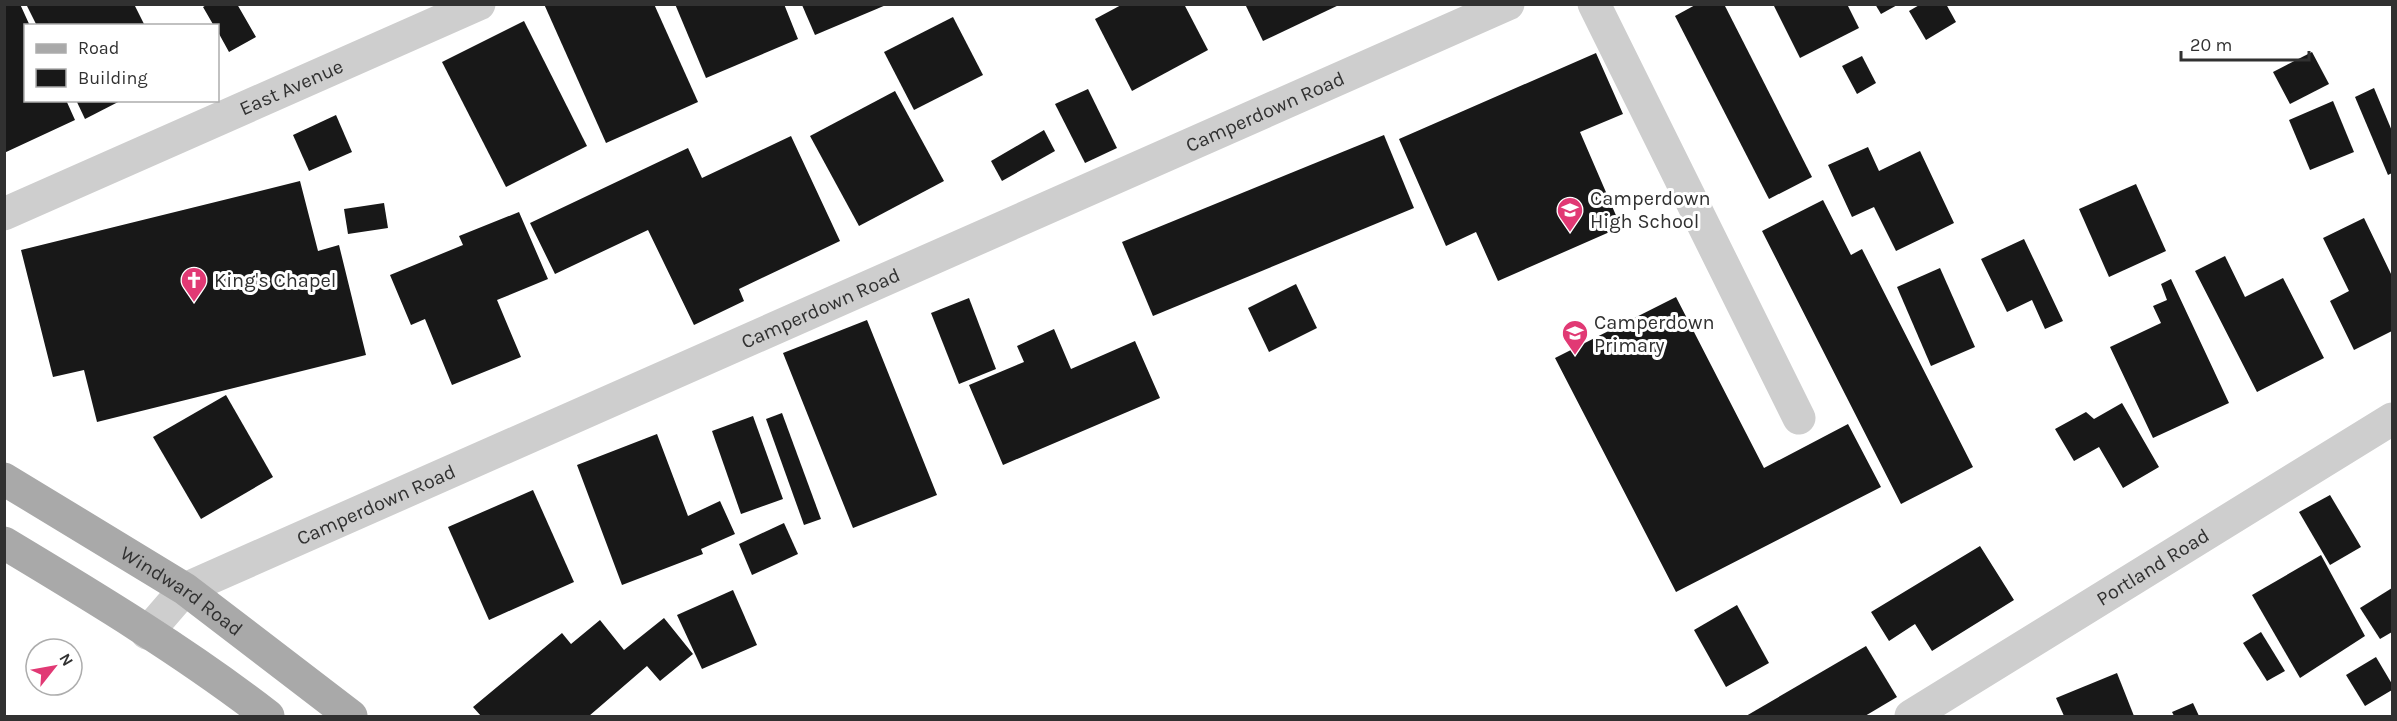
<svg xmlns="http://www.w3.org/2000/svg" width="2397" height="721" viewBox="0 0 2397 721" font-family="Karla,sans-serif">
  <rect width="100%" height="100%" fill="#fff"/>
  <!-- building -->
  <g fill="#181818">
    <polygon points="4,4 20,4 30,26 26,26 26,100 66,100 75,120 4,153"/>
    <polygon points="26,4 134,4 145,26 37,26"/>
    <polygon points="208,4 237,4 256,37 229,52 218,32 218,26 214,26 203,7"/>
    <polygon points="544,4 654,4 698,102 606,143"/>
    <polygon points="675,4 784,4 798,39 706,78"/>
    <polygon points="1123,4 1184,4 1208,50 1132,91 1095,19"/>
    <polygon points="1245,4 1341,4 1263,41"/>
    <polygon points="1697,4 1724,4 1812,177 1769,199 1675,16"/>
    <polygon points="1773,4 1847,4 1859,28 1800,58"/>
    <polygon points="1875,4 1899,4 1881,14"/>
    <polygon points="1921,4 1946,4 1956,22 1926,40 1909,11"/>
    <polygon points="802,5 886,5 815,35"/>
    <polygon points="953,17 983,75 914,110 884,52"/>
    <polygon points="524,21 587,146 506,187 442,62"/>
    <polygon points="2312,52 2329,84 2290,104 2273,72"/>
    <polygon points="1596,53 1623,114 1580,132 1621,227 1498,281 1476,232 1446,246 1399,139"/>
    <polygon points="1862,56 1876,83 1857,94 1842,66"/>
    <polygon points="2374,88 2392,131 2392,173 2388,175 2355,97"/>
    <polygon points="1088,89 1117,148 1085,163 1055,104"/>
    <polygon points="895,91 944,181 859,226 810,136"/>
    <polygon points="76,100 122,100 85,119"/>
    <polygon points="2333,101 2354,152 2310,170 2289,120"/>
    <polygon points="336,115 352,152 309,171 293,135"/>
    <polygon points="1044,130 1055,151 1002,181 991,161"/>
    <polygon points="1384,135 1414,208 1153,316 1122,242"/>
    <polygon points="791,136 840,241 739,289 744,301 694,325 648,230 555,274 530,223 688,148 702,178"/>
    <polygon points="1868,147 1879,171 1920,151 1954,223 1896,251 1874,207 1852,217 1828,165"/>
    <polygon points="300,181 318,251 339,245 366,355 97,422 84,370 53,377 21,250"/>
    <polygon points="2136,184 2166,251 2109,277 2079,209"/>
    <polygon points="1823,200 1851,255 1862,249 1973,467 1901,504 1762,231"/>
    <polygon points="384,203 388,228 348,234 344,209"/>
    <polygon points="519,212 548,279 497,300 521,357 452,385 425,319 411,325 390,275 463,245 459,236"/>
    <polygon points="2364,218 2392,276 2392,331 2354,350 2330,301 2349,291 2323,238"/>
    <polygon points="2024,239 2063,321 2045,329 2032,300 2007,312 1981,259"/>
    <polygon points="2225,256 2245,297 2283,278 2324,358 2257,392 2195,271"/>
    <polygon points="1940,268 1975,347 1931,366 1897,287"/>
    <polygon points="2171,279 2229,403 2153,438 2110,347 2161,323 2153,306 2167,300 2161,284"/>
    <polygon points="1296,284 1317,328 1269,352 1248,308"/>
    <polygon points="1676,297 1764,468 1848,424 1881,487 1676,592 1555,358"/>
    <polygon points="969,298 996,369 959,384 931,313"/>
    <polygon points="867,320 937,495 853,528 783,353"/>
    <polygon points="1054,329 1071,369 1135,341 1160,398 1003,465 969,385 1024,362 1017,346"/>
    <polygon points="226,395 273,477 201,519 153,437"/>
    <polygon points="2122,403 2159,467 2123,488 2099,447 2074,461 2055,429 2086,412 2094,419"/>
    <polygon points="782,413 821,519 804,525 766,419"/>
    <polygon points="753,416 783,499 741,514 712,431"/>
    <polygon points="657,434 688,516 720,501 735,534 701,549 703,554 622,585 577,465"/>
    <polygon points="533,490 574,582 489,620 448,527"/>
    <polygon points="2330,495 2361,547 2330,565 2299,512"/>
    <polygon points="784,523 798,554 752,575 739,544"/>
    <polygon points="1980,546 2014,600 1932,651 1915,624 1889,641 1871,612"/>
    <polygon points="2321,555 2365,636 2300,678 2252,595"/>
    <polygon points="2392,588 2392,632 2380,639 2360,608"/>
    <polygon points="733,590 757,645 702,669 677,615"/>
    <polygon points="1737,605 1769,663 1726,687 1694,630"/>
    <polygon points="664,618 693,654 660,681 647,666 589,716 481,716 473,707 562,633 571,644 600,620 624,650"/>
    <polygon points="2261,632 2285,671 2267,681 2243,643"/>
    <polygon points="1866,646 1897,697 1865,716 1746,716"/>
    <polygon points="2376,657 2392,684 2392,690 2365,706 2346,675"/>
    <polygon points="2117,673 2134,716 2064,716 2056,698"/>
    <polygon points="2193,703 2199,716 2174,716 2172,712"/>
  </g>
  <g fill="none" stroke-linecap="round" stroke-linejoin="round">
    <!-- minor -->
    <g stroke="#cecece" stroke-width="33">
      <polyline points="1594,4 1799,418"/>
      <path id="s1" d="M 4,214 L 479,4"/>
      <path id="s2" d="M 147,633 L 185,589 L 1508,4"/>
      <path id="s3" d="M 1911,716 L 2392,419"/>
    </g>
    <!-- major -->
    <g stroke="#a9a9a9" stroke-width="33">
      <path id="s4" d="M 4,479 L 185,589 L 351,716"/>
      <path d="M 4,543 C 94,597 185,652 268,716"/>
    </g>
  </g>
  <!-- icons -->
  <defs>
    <g id="school-pin" transform="scale(1.35)"><path d="M0 17L-7.5 6A9.5 9.5 0 1 1 7.5 6Z" fill="#e13974" stroke="#fff"/><path d="M0-5L7-2L0 1L-7-2ZM-4 1L0 2.5L4 1V4Q0 6-4 4Z" fill="#fff"/></g>
    <g id="church-pin" transform="scale(1.35)"><path d="M0 17L-7.5 6A9.5 9.5 0 1 1 7.5 6Z" fill="#e13974" stroke="#fff"/><path d="M-1.2-6h2.4v3.5h3.3v2.4h-3.3V6h-2.4V-.1h-3.3v-2.4h3.3Z" fill="#fff"/></g>
  </defs>
  <g fill-rule="evenodd">
    <use href="#school-pin" x="1570" y="210"/>
    <use href="#church-pin" x="194" y="280"/>
    <use href="#school-pin" x="1575" y="333"/>
  </g>
  <g text-anchor="middle" stroke-width="6" stroke-linejoin="round" paint-order="stroke">
    <!-- street labels -->
    <g font-size="20" fill="#313131" stroke="#fff">
      <text dy="7" stroke="none"><textPath href="#s1" startOffset="314">East Avenue</textPath></text>
      <text dy="7" stroke="none"><textPath href="#s2" startOffset="1239">Camperdown Road</textPath></text>
      <text dy="7" stroke="none"><textPath href="#s2" startOffset="753">Camperdown Road</textPath></text>
      <text dy="7" stroke="none"><textPath href="#s2" startOffset="267">Camperdown Road</textPath></text>
      <text dy="7" stroke="none"><textPath href="#s3" startOffset="284">Portland Road</textPath></text>
      <text dy="7" stroke="none"><textPath href="#s4" startOffset="210">Windward Road</textPath></text>
    </g>
    <!-- poi labels -->
    <g font-size="20" fill="#313131" stroke="#fff" text-anchor="start">
      <text x="1590" y="205">Camperdown<tspan x="1590" dy="23">High School</tspan></text>
      <text x="214" y="287">King's Chapel</text>
      <text x="1594" y="329">Camperdown<tspan x="1594" dy="23">Primary</tspan></text>
    </g>
  </g>
  <!-- border -->
  <rect width="2397" height="721" fill="none" stroke="#313131" stroke-width="12"/>
  <!-- legend -->
  <rect x="24" y="24" width="195" height="78" fill="#ffffff" stroke="#adadad" stroke-width="1.5"/>
  <rect x="36" y="44" width="30" height="9" fill="#a9a9a9" stroke="#adadad" stroke-width="1.5"/>
  <text x="78" y="54" font-size="18" fill="#313131">Road</text>
  <rect x="36" y="69" width="30" height="18" fill="#181818" stroke="#adadad" stroke-width="1.5"/>
  <text x="78" y="84" font-size="18" fill="#313131">Building</text>
  <!-- north arrow -->
  <g transform="translate(54 667) rotate(59)"><circle r="28" fill="#ffffff" stroke="#adadad" stroke-width="1.5"/>
  <path d="M0-4.5L10 22L0 15L-10 22Z" fill="#e13974"/>
  <text y="-9" font-size="16" font-weight="bold" text-anchor="middle" fill="#313131">N</text>
  </g>
  <!-- scale -->
  <path d="M2181 51v9h128v-9" fill="none" stroke="#313131" stroke-width="3"/>
  <text x="2190" y="51" font-size="18" fill="#313131" stroke="#ffffff" stroke-width="4.5" paint-order="stroke">20 m</text>
</svg>
